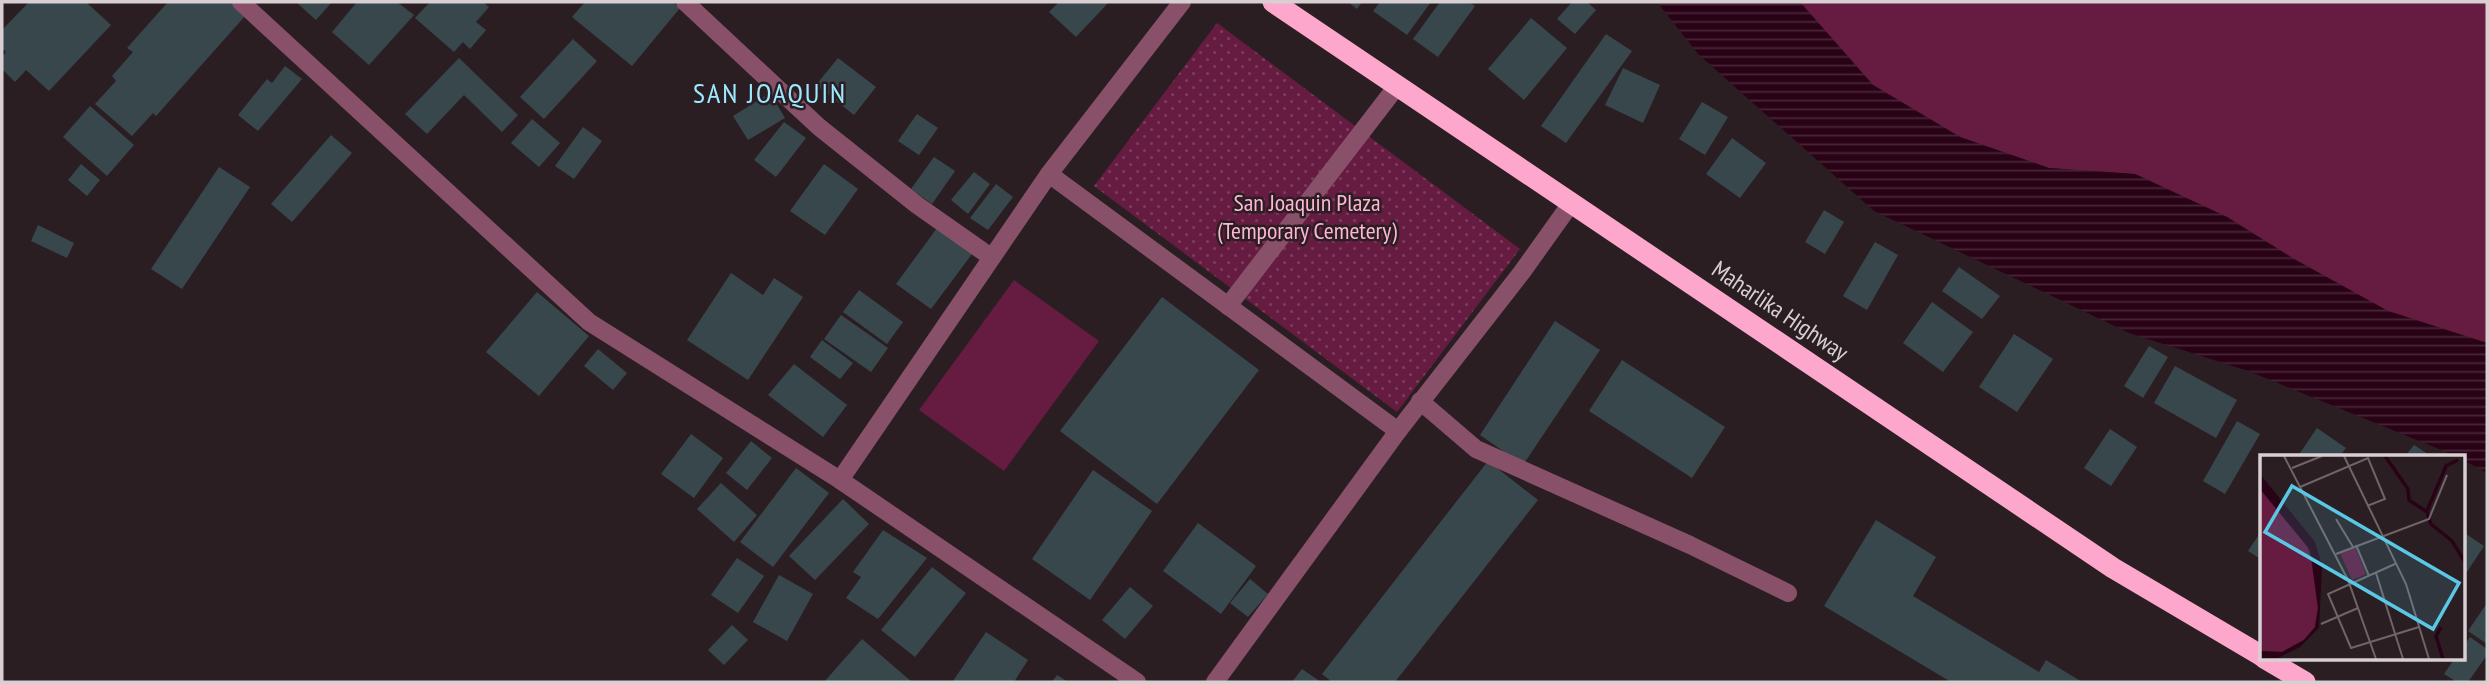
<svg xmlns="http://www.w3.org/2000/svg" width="2489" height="684" viewBox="0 0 2489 684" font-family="'PT Sans Narrow',sans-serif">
  <defs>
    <pattern id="park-dots" width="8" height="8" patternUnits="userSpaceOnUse" patternTransform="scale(1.75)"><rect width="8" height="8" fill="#661b41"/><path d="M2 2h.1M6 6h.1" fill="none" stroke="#7b3b5c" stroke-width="1.8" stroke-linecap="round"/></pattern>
    <pattern id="water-rules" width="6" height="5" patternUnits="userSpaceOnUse" patternTransform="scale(1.75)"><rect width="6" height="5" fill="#290216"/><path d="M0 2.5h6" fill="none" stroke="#472637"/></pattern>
  </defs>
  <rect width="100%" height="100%" fill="#2a1e23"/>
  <!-- grass -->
  <g fill="#661b41">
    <polygon points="1800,2 2487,2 2487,343 2388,311 2294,259 2227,217 2135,174 2049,168 1960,137 1873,85"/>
    <polygon points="1014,280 1099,341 1004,471 919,410"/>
  </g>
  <!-- park -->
  <polygon fill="url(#park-dots)" points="1217,23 1520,249 1397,412 1094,186"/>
  <!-- water -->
  <polygon fill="url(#water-rules)" points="1657,2 1800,2 1873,85 1960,137 2049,168 2135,174 2227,217 2294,259 2388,311 2487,343 2487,473 2463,460 2463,456 2456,456 2248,371 2129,333 1874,211 1698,54"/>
  <!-- building -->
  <g fill="#38474c">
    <polygon points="29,2 86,2 111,25 49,91 26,70 15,82 2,69 2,57 6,52 2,48 2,30"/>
    <polygon points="168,2 231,2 246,15 156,116 153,113 132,136 95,104 116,81 112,76 133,52 127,48"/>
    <polygon points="296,2 332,2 316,20"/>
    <polygon points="357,2 397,2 414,15 369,65 332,32"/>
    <polygon points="430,2 483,2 489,7 476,22 486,30 470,49 463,42 454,52 415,18"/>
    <polygon points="585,2 673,2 680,8 632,66 572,17"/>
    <polygon points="1059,2 1109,2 1076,37 1049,12"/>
    <polygon points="1348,2 1362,2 1357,9"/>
    <polygon points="1380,2 1431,2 1407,35 1373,11"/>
    <polygon points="1440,2 1469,2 1475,6 1438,57 1413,39"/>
    <polygon points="1572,2 1587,2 1596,10 1575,34 1557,19"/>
    <polygon points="1531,18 1567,48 1524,100 1488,69"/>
    <polygon points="1606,34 1632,51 1566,143 1541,126"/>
    <polygon points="573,39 597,61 544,119 520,97"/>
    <polygon points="459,58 518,115 502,132 464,95 427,134 405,114"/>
    <polygon points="838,58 876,87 854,115 816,85"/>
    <polygon points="285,66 302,79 258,131 238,115 267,79 272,83"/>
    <polygon points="1623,68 1660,85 1643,123 1605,105"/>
    <polygon points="770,93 785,118 748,140 733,116"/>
    <polygon points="1702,102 1728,117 1705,155 1679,139"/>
    <polygon points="90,106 134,145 107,176 63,137"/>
    <polygon points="917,114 938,128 919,155 898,141"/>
    <polygon points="532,119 560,143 539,167 511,143"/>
    <polygon points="784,122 806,138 776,177 754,160"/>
    <polygon points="583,127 602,141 574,179 555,166"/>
    <polygon points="331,135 352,153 292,222 271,204"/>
    <polygon points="1732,138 1766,163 1740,198 1706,174"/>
    <polygon points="934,157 955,171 932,204 911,189"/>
    <polygon points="81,164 100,180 87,196 68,180"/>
    <polygon points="824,164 858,189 825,235 790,211"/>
    <polygon points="219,167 250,187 182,289 151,269"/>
    <polygon points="974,172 990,184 968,214 951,200"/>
    <polygon points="996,184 1013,197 988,230 970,218"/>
    <polygon points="1824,210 1844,222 1825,254 1805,242"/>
    <polygon points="38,225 74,243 67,258 31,241"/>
    <polygon points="937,228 972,254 931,309 896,284"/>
    <polygon points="1875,242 1898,255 1867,310 1843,296"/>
    <polygon points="1959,267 2000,296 1982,319 1942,291"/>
    <polygon points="731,273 763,295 774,278 803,297 748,380 687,340"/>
    <polygon points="859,290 903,322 887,344 843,312"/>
    <polygon points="537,292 589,336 539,396 486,352"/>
    <polygon points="1162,297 1259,370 1157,504 1060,431"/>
    <polygon points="1932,302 1973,332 1943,372 1903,343"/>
    <polygon points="841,315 888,348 871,372 824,339"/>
    <polygon points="1555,321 1600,350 1523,465 1480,435"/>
    <polygon points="2014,334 2053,359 2017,412 1979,387"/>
    <polygon points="822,340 853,363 840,379 810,357"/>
    <polygon points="2149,346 2168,357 2143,398 2124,386"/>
    <polygon points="598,349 627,373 613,390 584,366"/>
    <polygon points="1622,360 1725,427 1692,478 1589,411"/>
    <polygon points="794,364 847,405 823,437 768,395"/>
    <polygon points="2175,366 2237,400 2216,438 2154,403"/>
    <polygon points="2237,421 2260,434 2225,494 2203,481"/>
    <polygon points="2317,428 2346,448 2340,456 2298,456"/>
    <polygon points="2110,429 2137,447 2111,486 2084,468"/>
    <polygon points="691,434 723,458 694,498 661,474"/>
    <polygon points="751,441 772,458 747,490 726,473"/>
    <polygon points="2414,445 2431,456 2405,456"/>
    <polygon points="1488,461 1538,500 1395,682 1332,682 1322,674"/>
    <polygon points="796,468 829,493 773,567 740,542"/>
    <polygon points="1093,470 1152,511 1090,600 1032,559"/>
    <polygon points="721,483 757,515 734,542 697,509"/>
    <polygon points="843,499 869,524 815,580 789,556"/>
    <polygon points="1876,520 1936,557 1913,596 2039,672 2046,660 2082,682 1951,682 1824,606"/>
    <polygon points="1198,523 1256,566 1221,614 1163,571"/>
    <polygon points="883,530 927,558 878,619 846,598 861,577 853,572"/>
    <polygon points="2262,530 2262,560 2248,551"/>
    <polygon points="2463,532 2484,546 2463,578"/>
    <polygon points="737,558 764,576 738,613 711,595"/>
    <polygon points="932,567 966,593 915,657 881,630"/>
    <polygon points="779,575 813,594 787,641 753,622"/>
    <polygon points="1250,579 1268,594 1248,617 1230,603"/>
    <polygon points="1130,587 1153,606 1125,639 1102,620"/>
    <polygon points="2487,603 2487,644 2468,631"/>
    <polygon points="732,625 748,640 724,665 708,650"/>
    <polygon points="986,632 1028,660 1014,682 955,682 953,681"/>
    <polygon points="2470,637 2487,649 2487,655 2468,682 2457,682 2444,674 2455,658 2463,658 2463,647"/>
    <polygon points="862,639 912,682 824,682"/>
    <polygon points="1302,669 1321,682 1292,682"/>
    <polygon points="1057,675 1068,682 1052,682"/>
  </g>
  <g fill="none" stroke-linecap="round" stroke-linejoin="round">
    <!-- minor -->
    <g stroke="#895169" stroke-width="18">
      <polyline points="241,2 589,322 840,480 1137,682"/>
      <polyline points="685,2 819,127 917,205 991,257"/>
      <polyline points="1049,174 1398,431"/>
      <polyline points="1228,306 1397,86"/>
      <polyline points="1420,401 1476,449 1690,545 1788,593"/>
      <polyline points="840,480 1049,174 1182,2"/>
      <polyline points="1215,682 1398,431 1522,272 1572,202"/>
    </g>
    <!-- highway -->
    <g stroke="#fca7cb" stroke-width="21">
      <polyline points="1273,2 2113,568 2262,656"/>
      <polyline points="2264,658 2305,682"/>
    </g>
  </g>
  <g text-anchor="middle" stroke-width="5" stroke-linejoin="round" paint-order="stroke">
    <!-- park labels -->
    <g font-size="24" fill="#fdb6d3" stroke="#2a1e23">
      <text x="1307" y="211">San Joaquin Plaza<tspan x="1307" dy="28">(Temporary Cemetery)</tspan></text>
    </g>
    <!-- street labels -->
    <g font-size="24" fill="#d7cfd2" stroke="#2a1e23">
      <text transform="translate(1780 311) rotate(34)" y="8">Maharlika Highway</text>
    </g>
    <!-- quarter labels -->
    <g font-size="28" letter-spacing="2" fill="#9de9ff" stroke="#2a1e23">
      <text x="770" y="103">SAN JOAQUIN</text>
    </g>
  </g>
  <!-- overview -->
  <g transform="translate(2260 455)">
    <rect width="205" height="205" fill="#2a1e23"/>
    <path d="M 0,34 L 46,88 L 52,106 L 58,153 L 55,172 L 44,185 L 22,197 L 0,196 Z" fill="#661b41"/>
    <path d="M 95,92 L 106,119 L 92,125 L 80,98 Z" fill="#661b41"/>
    <path d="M 0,19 L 55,87 L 62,111 L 59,173 L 40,192 L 16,204 L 0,203 L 0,196 L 22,197 L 44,185 L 55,172 L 58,153 L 50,95 L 0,34 Z" fill="#290216"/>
    <path fill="none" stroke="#290216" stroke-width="3.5" d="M 125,1 L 148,34 L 149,45 L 167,57 L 171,69 L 192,86 L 205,107M 167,56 L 186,11 L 198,5M 181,172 L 176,181 L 183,204"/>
    <path fill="none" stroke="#6f6569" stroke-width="2" d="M 24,1 L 88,125 L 116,204M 84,1 L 146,129 L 169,204M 32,13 L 62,1M 40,32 L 108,3 L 125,44 L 107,51M 76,64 L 93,92M 96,90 L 109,121M 76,99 L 169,64 L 187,20M 135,109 L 68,139 L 91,193 L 159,172M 116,118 L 143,204M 61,169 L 98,153"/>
    <path fill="#5ac8e5" fill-opacity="0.15" stroke="#5ac8e5" stroke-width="3.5" d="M 32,31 L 199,128 L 173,174 L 5,77 Z"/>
    <rect width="205" height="205" fill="none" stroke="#d7cfd2" stroke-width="3.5"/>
  </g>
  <!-- border -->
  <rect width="2489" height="684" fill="none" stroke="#d7cfd2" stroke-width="7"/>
</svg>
